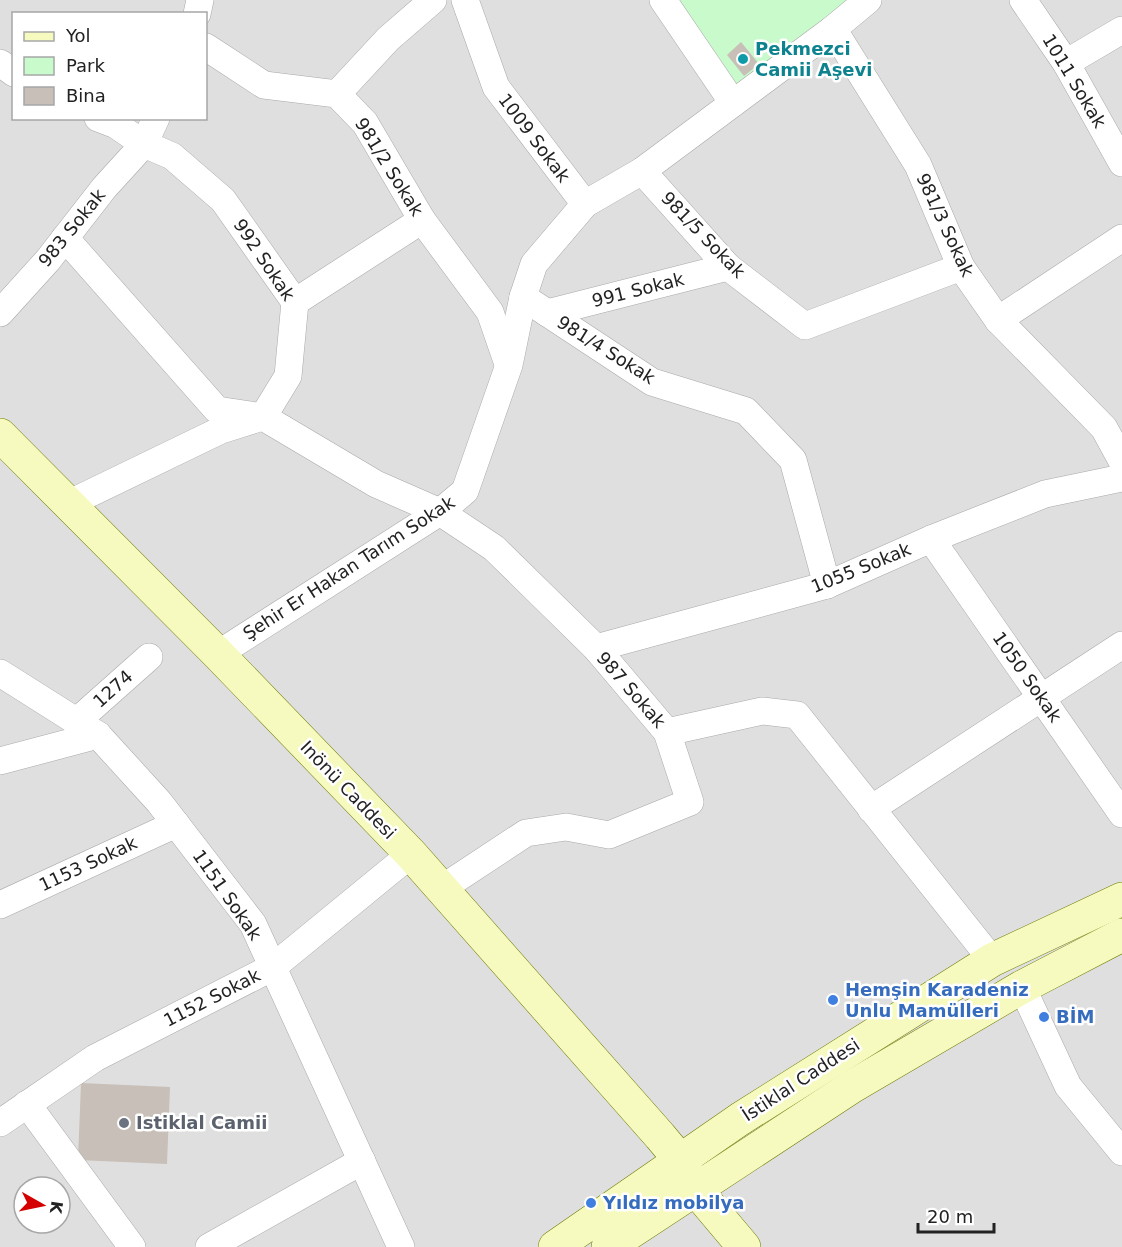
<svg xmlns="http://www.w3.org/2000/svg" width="1122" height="1247" viewBox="0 0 1122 1247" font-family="'DejaVu Sans',sans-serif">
  <rect width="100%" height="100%" fill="#f2efe9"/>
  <!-- residential -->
  <path fill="#e0dfdf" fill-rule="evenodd" d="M 0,0 L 1122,0 L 1122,1247 L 0,1247 ZM 14,14 L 206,14 L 206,118 L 14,118 ZM 24,1187 L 60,1187 L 60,1223 L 24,1223 Z"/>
  <!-- park -->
  <polygon fill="#c8facc" points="663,0 868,0 733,103"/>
  <!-- building -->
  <g fill="#c7bfb8">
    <polygon points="741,42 759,64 744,76 727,55"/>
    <polygon points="81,1083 170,1087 167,1164 78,1160"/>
  </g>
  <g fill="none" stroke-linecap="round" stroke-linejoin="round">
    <!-- street casing -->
    <g stroke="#a9a9a9" stroke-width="28">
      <g id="street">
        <polyline points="465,0 496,87 585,204"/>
        <polyline points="663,0 733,103"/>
        <polyline points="1023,0 1066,63 1122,163"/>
        <polyline points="197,14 200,0"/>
        <polyline points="833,29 918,165 961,267 998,320 1104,428 1122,461"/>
        <polyline points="206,47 264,85 337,94 365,123 422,220 490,312 508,364"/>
        <polyline points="0,63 14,73"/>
        <polyline points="1066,63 1122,30"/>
        <polyline points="337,94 388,39 433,0"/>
        <polyline points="98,118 116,125 144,144 172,156 223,200 295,302 288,376 263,417"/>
        <polyline points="642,171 728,267 805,326 961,267"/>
        <polyline points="65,238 217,410 263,417 376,484 440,512 494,548 596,648 667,732 762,711 797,715 992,960"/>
        <polyline points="523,297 652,382 746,411 793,460 827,585"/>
        <polyline points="295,302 422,220"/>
        <polyline points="0,313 48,260 104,188 144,144 156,118"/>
        <polyline points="547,313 728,267"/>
        <polyline points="998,320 1122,238"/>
        <polyline points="68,504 221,430 256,419"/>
        <polyline points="931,539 1122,814"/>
        <polyline points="596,648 827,585 931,539 1045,494 1122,478"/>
        <polyline points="218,654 440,512 465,491 509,365 523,297 534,264 585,204 642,171 833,29 868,0"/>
        <polyline points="0,673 98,735 159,802 253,924 401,1247"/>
        <polyline points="77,721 149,657"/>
        <polyline points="0,761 98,735"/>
        <polyline points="871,809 1122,645"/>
        <polyline points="441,889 526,833 566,827 609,835 690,802 667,732"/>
        <polyline points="0,905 176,824"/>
        <polyline points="1022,987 1068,1086 1122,1152"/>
        <polyline points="27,1104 132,1247"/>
        <polyline points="0,1123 95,1058 273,967 411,854"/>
        <polyline points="209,1247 362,1161"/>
      </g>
    </g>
    <!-- secondary casing -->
    <g stroke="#707d05" stroke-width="34">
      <g id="secondary">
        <polyline points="0,435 218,654 411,854 660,1136 680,1160 696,1190 744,1247"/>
        <polyline points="555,1247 740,1119 992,960 1122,899"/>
        <polyline points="608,1247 853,1086 1022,987 1122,935"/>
      </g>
    </g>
    <!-- street -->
    <use href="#street" stroke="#fff" stroke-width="27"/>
    <!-- secondary -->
    <use href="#secondary" stroke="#f7fabf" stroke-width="33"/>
  </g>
  <!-- markers -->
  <circle fill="#0f9aa8" stroke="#fff" stroke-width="2" cx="743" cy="59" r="6"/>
  <g fill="#3f7fe0" stroke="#fff" stroke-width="2">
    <circle cx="833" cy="1000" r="6"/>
    <circle cx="1044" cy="1017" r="6"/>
    <circle cx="591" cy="1203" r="6"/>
  </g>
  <circle fill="#6b7280" stroke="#fff" stroke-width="2" cx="124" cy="1123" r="6"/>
  <g text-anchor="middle" stroke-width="5" stroke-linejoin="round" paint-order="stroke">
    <!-- culture labels -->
    <g font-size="18" font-weight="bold" fill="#0d838f" stroke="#fff" text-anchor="start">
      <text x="755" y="55">Pekmezci<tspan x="755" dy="21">Camii Aşevi</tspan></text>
    </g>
    <!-- street labels -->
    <g font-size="18" fill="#222" stroke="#fff">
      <text transform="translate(1074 81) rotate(59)" y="6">1011 Sokak</text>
      <text transform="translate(534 138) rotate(53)" y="6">1009 Sokak</text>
      <text transform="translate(389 167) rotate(58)" y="6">981/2 Sokak</text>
      <text transform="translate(945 225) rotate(65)" y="6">981/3 Sokak</text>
      <text transform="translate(72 228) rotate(-51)" y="6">983 Sokak</text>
      <text transform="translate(703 235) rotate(46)" y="6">981/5 Sokak</text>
      <text transform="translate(264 260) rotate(56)" y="6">992 Sokak</text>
      <text transform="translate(638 290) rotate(-14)" y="6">991 Sokak</text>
      <text transform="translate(606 350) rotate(32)" y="6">981/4 Sokak</text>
      <text transform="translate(349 568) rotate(-33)" y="6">Şehir Er Hakan Tarım Sokak</text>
      <text transform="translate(861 568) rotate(-22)" y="6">1055 Sokak</text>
      <text transform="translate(1027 677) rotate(55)" y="6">1050 Sokak</text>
      <text transform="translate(113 689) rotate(-42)" y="6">1274</text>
      <text transform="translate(631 690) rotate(49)" y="6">987 Sokak</text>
      <text transform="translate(348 790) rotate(46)" y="6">Inönü Caddesi</text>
      <text transform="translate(88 864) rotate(-25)" y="6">1153 Sokak</text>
      <text transform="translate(227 895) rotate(55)" y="6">1151 Sokak</text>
      <text transform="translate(212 998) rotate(-27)" y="6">1152 Sokak</text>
      <text transform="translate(801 1080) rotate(-33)" y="6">İstiklal Caddesi</text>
    </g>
    <!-- shop labels -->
    <g font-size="18" font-weight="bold" fill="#366cbe" stroke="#fff" text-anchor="start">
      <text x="845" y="996">Hemşin Karadeniz<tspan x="845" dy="21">Unlu Mamülleri</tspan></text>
      <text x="1056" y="1023">BİM</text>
      <text x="603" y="1209">Yıldız mobilya</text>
    </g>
    <!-- worship labels -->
    <g font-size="18" font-weight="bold" fill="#5b616d" stroke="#fff" text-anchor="start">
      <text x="136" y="1129">Istiklal Camii</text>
    </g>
  </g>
  <!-- legend -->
  <rect x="12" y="12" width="195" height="108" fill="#ffffff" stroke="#a7a7a7" stroke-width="1.5"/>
  <rect x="24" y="32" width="30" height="9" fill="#f7fabf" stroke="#a7a7a7" stroke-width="1.5"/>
  <text x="66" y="42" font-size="18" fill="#222222">Yol</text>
  <rect x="24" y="57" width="30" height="18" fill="#c8facc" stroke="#a7a7a7" stroke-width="1.5"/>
  <text x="66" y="72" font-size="18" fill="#222222">Park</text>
  <rect x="24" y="87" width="30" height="18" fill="#c7bfb8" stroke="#a7a7a7" stroke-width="1.5"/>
  <text x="66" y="102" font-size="18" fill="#222222">Bina</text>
  <!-- north arrow -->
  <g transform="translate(42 1205) rotate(99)"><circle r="28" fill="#ffffff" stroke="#a7a7a7" stroke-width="1.5"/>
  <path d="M0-4.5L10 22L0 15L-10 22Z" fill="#d40000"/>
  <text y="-9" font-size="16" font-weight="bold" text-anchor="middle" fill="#222222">K</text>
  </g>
  <!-- scale -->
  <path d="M918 1223v9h76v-9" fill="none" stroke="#222222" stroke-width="3"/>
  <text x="927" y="1223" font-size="18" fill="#222222" stroke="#ffffff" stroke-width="4.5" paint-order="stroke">20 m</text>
</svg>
